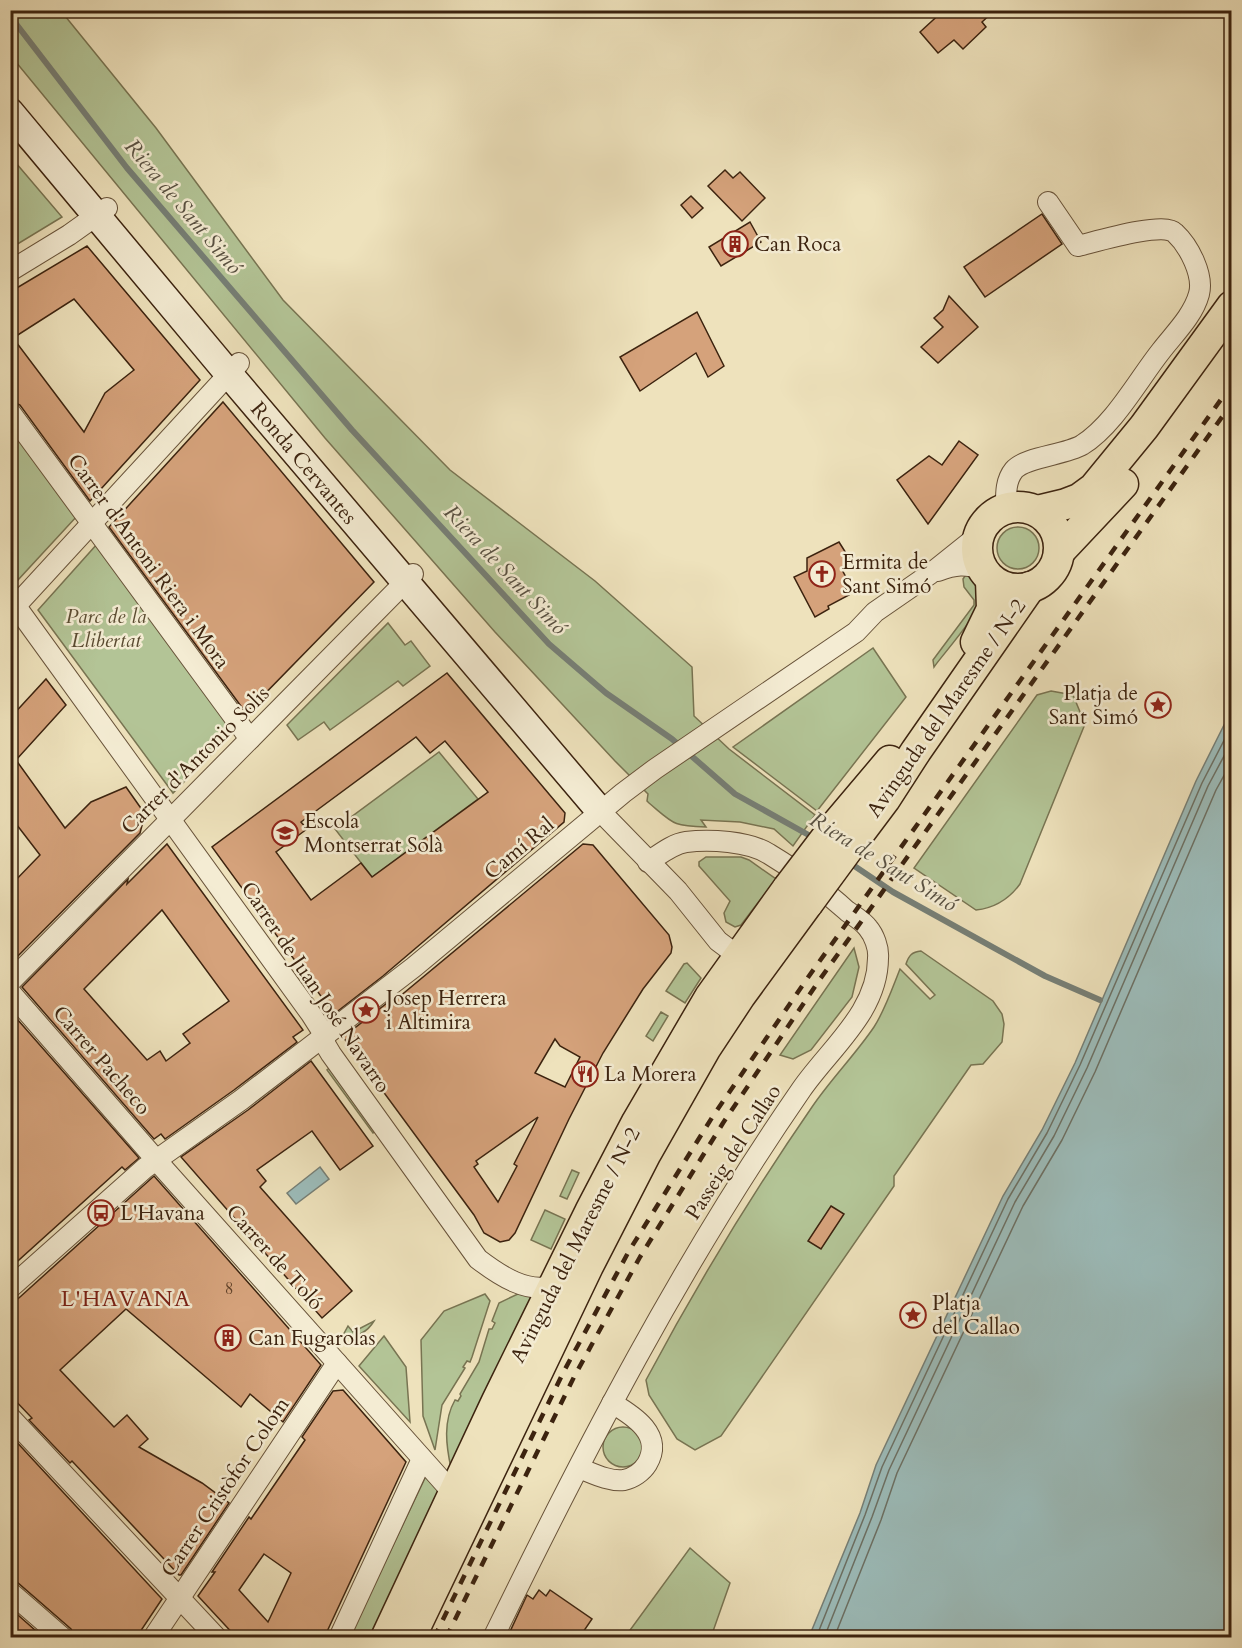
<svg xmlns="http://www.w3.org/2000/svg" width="1242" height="1648" viewBox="0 0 1242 1648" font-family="Cardo,serif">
  <rect width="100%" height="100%" fill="#eee2bc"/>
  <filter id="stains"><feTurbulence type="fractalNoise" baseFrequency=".00333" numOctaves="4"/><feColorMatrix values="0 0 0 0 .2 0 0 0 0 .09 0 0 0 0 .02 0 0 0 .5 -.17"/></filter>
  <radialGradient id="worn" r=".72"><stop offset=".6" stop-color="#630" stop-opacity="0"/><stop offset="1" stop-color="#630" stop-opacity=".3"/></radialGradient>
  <!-- green -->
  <g fill="#b3c496" stroke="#787452" stroke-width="1.5">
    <path d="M 10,11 L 61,11 L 156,128 L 283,300 L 450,470 L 595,581 L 692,667 L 694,716 L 729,749 L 815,815 L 793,846 L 774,829 L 740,822 L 701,820 L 706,827 C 672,826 674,824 649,803 L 647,801 L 648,794 L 615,761 L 495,632 L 325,438 L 11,56 Z"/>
    <polygon points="10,156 62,217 11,248 10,248"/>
    <polygon points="10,423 78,515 17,581 10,572"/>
    <circle cx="1018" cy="548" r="21"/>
    <polygon points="98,543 235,730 173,793 38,610"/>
    <path d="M 967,573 C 975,577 982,587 982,596 C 981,612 944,653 934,667 L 933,660 L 974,605 L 974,600 L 964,587 L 963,579 Z"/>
    <polygon points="388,623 405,645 411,641 430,666 403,686 398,681 330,730 324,722 298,740 287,725"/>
    <polygon points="873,648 906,697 817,811 733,747"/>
    <path d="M 1051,691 L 1073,695 L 1085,724 L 1020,884 C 1009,899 995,908 976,910 L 914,868 L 1037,695 Z"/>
    <polygon points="439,752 478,799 372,877 335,829"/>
    <polygon points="706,857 741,857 749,860 776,879 741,925 735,927 726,922 724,913 730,901 699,866 699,862"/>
    <polygon points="854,948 859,967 852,997 811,1050 793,1059 780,1055"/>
    <path d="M 921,951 L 993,1001 L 1002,1014 L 1004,1024 L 1002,1042 L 983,1064 L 971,1065 L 894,1176 L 894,1186 L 721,1436 L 695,1450 L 677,1439 L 649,1395 L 646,1380 C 696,1286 752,1194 812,1107 C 831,1079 855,1055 874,1027 C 885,1010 892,989 900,969 L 930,999 L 935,995 L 906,964 C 909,955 912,952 921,951 Z"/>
    <polygon points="687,963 701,978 685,1003 666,991 684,964"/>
    <polygon points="661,1012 668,1016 653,1041 646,1036"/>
    <polygon points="333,1065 379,1129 373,1133 327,1070"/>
    <polygon points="572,1170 579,1173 567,1199 560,1196"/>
    <polygon points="545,1210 565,1219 551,1249 531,1240"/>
    <path d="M 522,1292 L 538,1299 L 451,1468 C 446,1445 443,1421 455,1400 L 458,1401 L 461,1396 L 460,1394 L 479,1362 L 489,1329 L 492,1329 L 495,1323 L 492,1321 L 499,1303 Z"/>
    <polygon points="485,1294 490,1301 472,1357 470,1362 467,1361 463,1367 465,1368 442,1405 435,1450 423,1416 421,1340 444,1311"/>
    <path d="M 374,1321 C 367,1333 354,1338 341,1339 L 348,1326 L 353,1332 Z"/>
    <polygon points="384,1336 406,1367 410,1422 359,1366"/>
    <circle cx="623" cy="1447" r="20"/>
    <polygon points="426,1476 440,1488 378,1637 349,1638"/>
    <polygon points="690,1548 730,1583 711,1637 625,1637"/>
  </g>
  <!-- water -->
  <g fill="#9cbcba" stroke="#767f76" stroke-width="1.5">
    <polygon points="1231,711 1231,1637 809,1637 860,1513 876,1465 1003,1196 1042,1130 1075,1063 1196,781"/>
    <polygon points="320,1167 329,1179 296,1204 287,1193"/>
  </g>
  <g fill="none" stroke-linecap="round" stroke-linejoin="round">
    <!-- shore -->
    <g stroke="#6c7064" stroke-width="1.5">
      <polyline points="816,1638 865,1515 882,1467 1008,1199 1047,1133 1080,1065 1202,783 1232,725"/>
      <polyline points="824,1638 872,1517 889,1470 1015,1202 1054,1136 1087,1068 1208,786 1232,741"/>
      <polyline points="834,1638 881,1520 897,1473 1023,1206 1062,1140 1095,1072 1216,790 1232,761"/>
    </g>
    <!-- stream -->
    <g stroke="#767f76" stroke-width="6">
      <polyline points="10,16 127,168 352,430 549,644 606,693 672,739 735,794 814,838"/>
      <polyline points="847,861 893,892 1045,976 1100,1000"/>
    </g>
  </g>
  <!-- building -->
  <g fill="#d5a27b" stroke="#3c230f" stroke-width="1.5" fill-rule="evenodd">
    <polygon points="944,10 995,10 982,22 986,27 963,49 954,40 938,53 920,32"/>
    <polygon points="725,170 733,178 740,172 765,198 742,221 708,186"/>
    <polygon points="691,196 703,208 692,218 681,205"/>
    <polygon points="1042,214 1062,244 985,297 964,267"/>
    <polygon points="750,222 761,242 721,266 709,247"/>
    <path d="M 87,246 L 200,380 L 90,501 L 20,405 L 10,400 L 10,292 ZM 74,299 L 134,370 L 105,393 L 84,432 L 13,338 Z"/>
    <polygon points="949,296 978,327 938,363 921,347 943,327 934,318 943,310"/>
    <polygon points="697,312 724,366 708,377 696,353 640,391 620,357"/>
    <polygon points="223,402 374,582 246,713 109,527"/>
    <polygon points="959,441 978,455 928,524 897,480 929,456 942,465"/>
    <polygon points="839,542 851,561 841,568 847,579 842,582 849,595 828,606 829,609 815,617 794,577 807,571 807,558"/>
    <path d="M 447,673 L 565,813 L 564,822 L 383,976 L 334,1014 L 212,847 ZM 416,737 L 430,753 L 445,741 L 488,792 L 372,877 L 361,863 L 311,900 L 276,852 L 307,829 L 301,822 Z"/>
    <polygon points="46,679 66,705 16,760 65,828 91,802 126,787 145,814 140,833 10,964 10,886 40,855 10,816 10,718"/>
    <path d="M 167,844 L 303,1030 L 293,1037 L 297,1042 L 234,1090 L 165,1139 L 161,1134 L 154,1139 L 22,987 L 128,879 L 127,884 ZM 162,910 L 229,1001 L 183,1034 L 190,1043 L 166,1061 L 160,1051 L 147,1060 L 84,989 Z"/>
    <path d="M 583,844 L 593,845 L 669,935 L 672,947 L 671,953 L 643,989 L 603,1053 L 569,1119 L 515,1233 L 509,1240 L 500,1242 L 484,1233 L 474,1215 L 343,1037 L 391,1000 L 393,1002 ZM 555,1039 L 560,1046 L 580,1057 L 565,1087 L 535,1073 ZM 538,1117 L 514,1164 L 517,1166 L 498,1202 L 474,1167 L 478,1164 L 476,1161 Z"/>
    <polygon points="10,1011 139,1158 125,1170 122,1167 10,1268"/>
    <polygon points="311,1061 373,1146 340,1170 312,1131 257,1170 266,1181 260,1187 352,1291 322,1318 181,1157 248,1110"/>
    <polygon points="154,1176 321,1365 283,1422 250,1394 241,1407 126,1309 60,1370 114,1427 127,1415 148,1439 139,1447 202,1483 229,1503 181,1575 179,1575 72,1461 70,1463 29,1420 32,1418 10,1395 10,1306"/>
    <polygon points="831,1206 844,1214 821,1249 808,1241"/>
    <path d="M 343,1390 L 406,1462 L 324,1638 L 237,1638 L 198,1596 L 215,1572 L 212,1572 L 249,1517 L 251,1519 L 305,1440 L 302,1437 L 333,1391 ZM 264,1554 L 291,1573 L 268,1622 L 239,1590 Z"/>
    <polygon points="12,1437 162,1599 136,1638 75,1638 71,1629 18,1583 10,1580"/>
    <polygon points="539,1590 546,1596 550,1590 592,1619 579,1638 507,1638 527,1595 533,1599"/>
    <polygon points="10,1608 44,1638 10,1638"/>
  </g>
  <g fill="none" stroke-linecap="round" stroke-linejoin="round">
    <!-- street casing -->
    <g stroke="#68533a" stroke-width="22">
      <g id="street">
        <polyline points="10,271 69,235 107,208"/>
        <polyline points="10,412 250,739"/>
        <path d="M 1006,509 C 1006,495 1005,481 1014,470 C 1025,457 1065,455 1082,445 C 1114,425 1138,380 1161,351 C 1174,334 1193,316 1199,294 C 1204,275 1189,246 1175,233 C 1164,221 1095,242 1078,246 L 1048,202"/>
        <path d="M 938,571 C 956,564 965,564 983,569"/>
        <path d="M 10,598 L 311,1014 L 325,1036 L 325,1044 L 331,1054 L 478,1259 C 499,1275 528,1295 555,1285"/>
        <polyline points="10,612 239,363"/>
        <polyline points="600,811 678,891 718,941 738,956 750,956"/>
        <polyline points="10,982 413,574"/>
        <polyline points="10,992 165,1170 453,1493"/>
        <polyline points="10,1288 145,1168 241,1100 414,967 623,793 655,769 856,632 875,612 930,574 980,534"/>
        <polyline points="10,1417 217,1638"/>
        <path d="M 579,1468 C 592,1473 609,1482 624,1480 C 633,1478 642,1472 647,1464 C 664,1435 634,1416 612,1403"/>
        <polyline points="10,1592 63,1638"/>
        <polyline points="153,1638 337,1363"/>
        <polyline points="339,1638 422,1459"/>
        <path d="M 493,1638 C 585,1449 682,1262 801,1090 C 829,1049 878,1012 878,958 C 879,948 874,935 868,928 C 863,921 854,916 847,911 C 823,889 797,871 769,854 C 749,841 709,839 686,842 C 672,844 659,855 648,862"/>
      </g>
    </g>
    <!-- secondary casing -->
    <g stroke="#3c230f" stroke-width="30">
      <polyline id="secondary" points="10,112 228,373 600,811"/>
    </g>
    <!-- primary casing -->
    <g stroke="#3c230f" stroke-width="33">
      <g id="primary">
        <circle cx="1018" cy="548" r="41"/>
        <polyline points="1037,511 1066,504 1079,499 1094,488 1144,427 1232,306"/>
        <polyline points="1059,552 1123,484"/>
        <polyline points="976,642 992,609 991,580"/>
        <polyline points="836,825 890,761"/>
        <polyline points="855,839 885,799 916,751 1030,587"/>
        <polyline points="386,1638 497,1401 590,1212 637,1122 710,997 788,888"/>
        <polyline points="410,1638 588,1266 646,1153 705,1049 740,996 808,903"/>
      </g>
    </g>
    <!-- street -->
    <use href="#street" stroke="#f4ecd3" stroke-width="20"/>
    <!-- secondary -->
    <use href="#secondary" stroke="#f4ecd3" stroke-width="27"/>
    <!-- primary -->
    <use href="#primary" stroke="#eee2bc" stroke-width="30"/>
    <!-- rail -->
    <g stroke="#3c230f" stroke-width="4.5" stroke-dasharray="10 10" stroke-linecap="butt">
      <polyline points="434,1638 564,1371 629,1251 713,1116 809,976 1232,384"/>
      <polyline points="446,1638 575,1375 640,1257 723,1123 818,982 1232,403"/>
    </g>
    <!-- primary-bridge casing -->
    <g stroke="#3c230f" stroke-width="33" stroke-linecap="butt">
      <g id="primary-bridge">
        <polyline points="788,888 836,825"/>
        <polyline points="808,903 855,839"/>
      </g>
    </g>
    <!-- primary-bridge -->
    <use href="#primary-bridge" stroke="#eee2bc" stroke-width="30"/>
  </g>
  <!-- icons -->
  <defs>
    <g id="building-ring" transform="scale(1.35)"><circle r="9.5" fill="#f4ecd3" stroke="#8f2418" stroke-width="1.5"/><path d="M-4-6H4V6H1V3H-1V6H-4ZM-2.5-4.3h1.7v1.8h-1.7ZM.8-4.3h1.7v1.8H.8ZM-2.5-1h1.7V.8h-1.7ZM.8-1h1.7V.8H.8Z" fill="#8f2418"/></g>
    <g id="church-ring" transform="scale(1.35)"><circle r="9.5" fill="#f4ecd3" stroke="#8f2418" stroke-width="1.5"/><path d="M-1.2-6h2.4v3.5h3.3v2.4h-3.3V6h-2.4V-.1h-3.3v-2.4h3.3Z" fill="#8f2418"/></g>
    <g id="sight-ring" transform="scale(1.35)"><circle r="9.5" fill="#f4ecd3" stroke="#8f2418" stroke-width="1.5"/><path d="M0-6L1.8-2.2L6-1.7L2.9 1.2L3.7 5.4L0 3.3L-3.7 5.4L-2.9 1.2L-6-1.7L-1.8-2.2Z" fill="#8f2418"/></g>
    <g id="school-ring" transform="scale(1.35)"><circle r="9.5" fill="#f4ecd3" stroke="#8f2418" stroke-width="1.5"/><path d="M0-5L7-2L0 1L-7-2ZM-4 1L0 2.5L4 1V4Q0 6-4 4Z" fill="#8f2418"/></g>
    <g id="restaurant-ring" transform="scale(1.35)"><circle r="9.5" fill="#f4ecd3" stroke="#8f2418" stroke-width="1.5"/><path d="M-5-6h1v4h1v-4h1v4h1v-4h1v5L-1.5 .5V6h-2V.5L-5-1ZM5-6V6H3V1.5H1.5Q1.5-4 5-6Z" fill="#8f2418"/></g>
    <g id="bus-ring" transform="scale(1.35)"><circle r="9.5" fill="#f4ecd3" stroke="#8f2418" stroke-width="1.5"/><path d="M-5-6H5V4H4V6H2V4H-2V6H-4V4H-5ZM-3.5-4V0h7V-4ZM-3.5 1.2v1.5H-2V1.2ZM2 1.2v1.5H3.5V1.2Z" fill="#8f2418"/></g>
  </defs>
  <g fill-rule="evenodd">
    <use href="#building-ring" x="735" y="244"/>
    <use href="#church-ring" x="822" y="574"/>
    <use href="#sight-ring" x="1158" y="705"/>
    <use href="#school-ring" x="285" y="833"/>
    <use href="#sight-ring" x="366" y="1010"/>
    <use href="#restaurant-ring" x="585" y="1074"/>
    <use href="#bus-ring" x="101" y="1213"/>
    <use href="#sight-ring" x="913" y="1315"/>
    <use href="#building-ring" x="228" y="1338"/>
  </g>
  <g text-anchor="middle" stroke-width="5" stroke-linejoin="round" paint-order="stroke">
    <!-- number labels -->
    <g font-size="18" fill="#62432a">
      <text x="229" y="1294">8</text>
    </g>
    <!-- poi labels -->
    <g font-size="21" fill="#3c230f" stroke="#f4ecd3" text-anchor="start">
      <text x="754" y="251">Can Roca</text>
      <text x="842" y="569">Ermita de<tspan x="842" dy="24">Sant Simó</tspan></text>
      <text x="1138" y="700" text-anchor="end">Platja de<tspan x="1138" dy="24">Sant Simó</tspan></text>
      <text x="304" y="828">Escola<tspan x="304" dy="24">Montserrat Solà</tspan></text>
      <text x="386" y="1005">Josep Herrera<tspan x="386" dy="24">i Altimira</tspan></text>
      <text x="604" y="1081">La Morera</text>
      <text x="120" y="1220">L'Havana</text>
      <text x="932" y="1310">Platja<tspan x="932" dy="24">del Callao</tspan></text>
      <text x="248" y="1345">Can Fugarolas</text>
    </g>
    <!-- street labels -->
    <g font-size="21" fill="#3c230f" stroke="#f4ecd3">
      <text transform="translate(304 463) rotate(50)" y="7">Ronda Cervantes</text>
      <text transform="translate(149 561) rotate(54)" y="7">Carrer d'Antoni Riera i Mora</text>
      <text transform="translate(946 708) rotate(-55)" y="7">Avinguda del Maresme / N-2</text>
      <text transform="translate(195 760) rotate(-45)" y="7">Carrer d'Antonio Solis</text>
      <text transform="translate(519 848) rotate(-40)" y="7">Camí Ral</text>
      <text transform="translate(316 987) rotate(56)" y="7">Carrer de Juan José Navarro</text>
      <text transform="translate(102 1060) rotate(49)" y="7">Carrer Pacheco</text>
      <text transform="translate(733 1152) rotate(-57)" y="7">Passeig del Callao</text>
      <text transform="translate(575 1245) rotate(-63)" y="7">Avinguda del Maresme / N-2</text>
      <text transform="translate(275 1257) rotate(48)" y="7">Carrer de Toló</text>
      <text transform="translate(225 1487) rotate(-56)" y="7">Carrer Cristòfor Colom</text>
    </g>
    <!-- park labels -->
    <g font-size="21" font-style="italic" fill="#5a4b31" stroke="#f4ecd3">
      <text x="106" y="623">Parc de la<tspan x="106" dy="24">Llibertat</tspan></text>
    </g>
    <!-- water labels -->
    <g font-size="22" font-style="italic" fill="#595142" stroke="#f4ecd3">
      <text transform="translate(184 206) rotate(50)" y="8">Riera de Sant Simó</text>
      <text transform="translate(506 569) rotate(47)" y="8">Riera de Sant Simó</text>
      <text transform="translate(884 861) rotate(32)" y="8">Riera de Sant Simó</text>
    </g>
    <!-- neighbourhood labels -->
    <g font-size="22" letter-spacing="1.5" fill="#7a1f14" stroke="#f4ecd3">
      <text x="126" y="1306">L'HAVANA</text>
    </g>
  </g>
  <!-- margin -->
  <rect width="1242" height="1648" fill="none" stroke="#eee2bc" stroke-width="36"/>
  <rect x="12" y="12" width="1218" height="1624" fill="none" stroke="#3c230f" stroke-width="3"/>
  <rect x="18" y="18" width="1206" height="1612" fill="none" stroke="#3c230f" stroke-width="1.5"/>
  <rect width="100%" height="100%" filter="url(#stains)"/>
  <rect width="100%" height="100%" fill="url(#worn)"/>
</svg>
